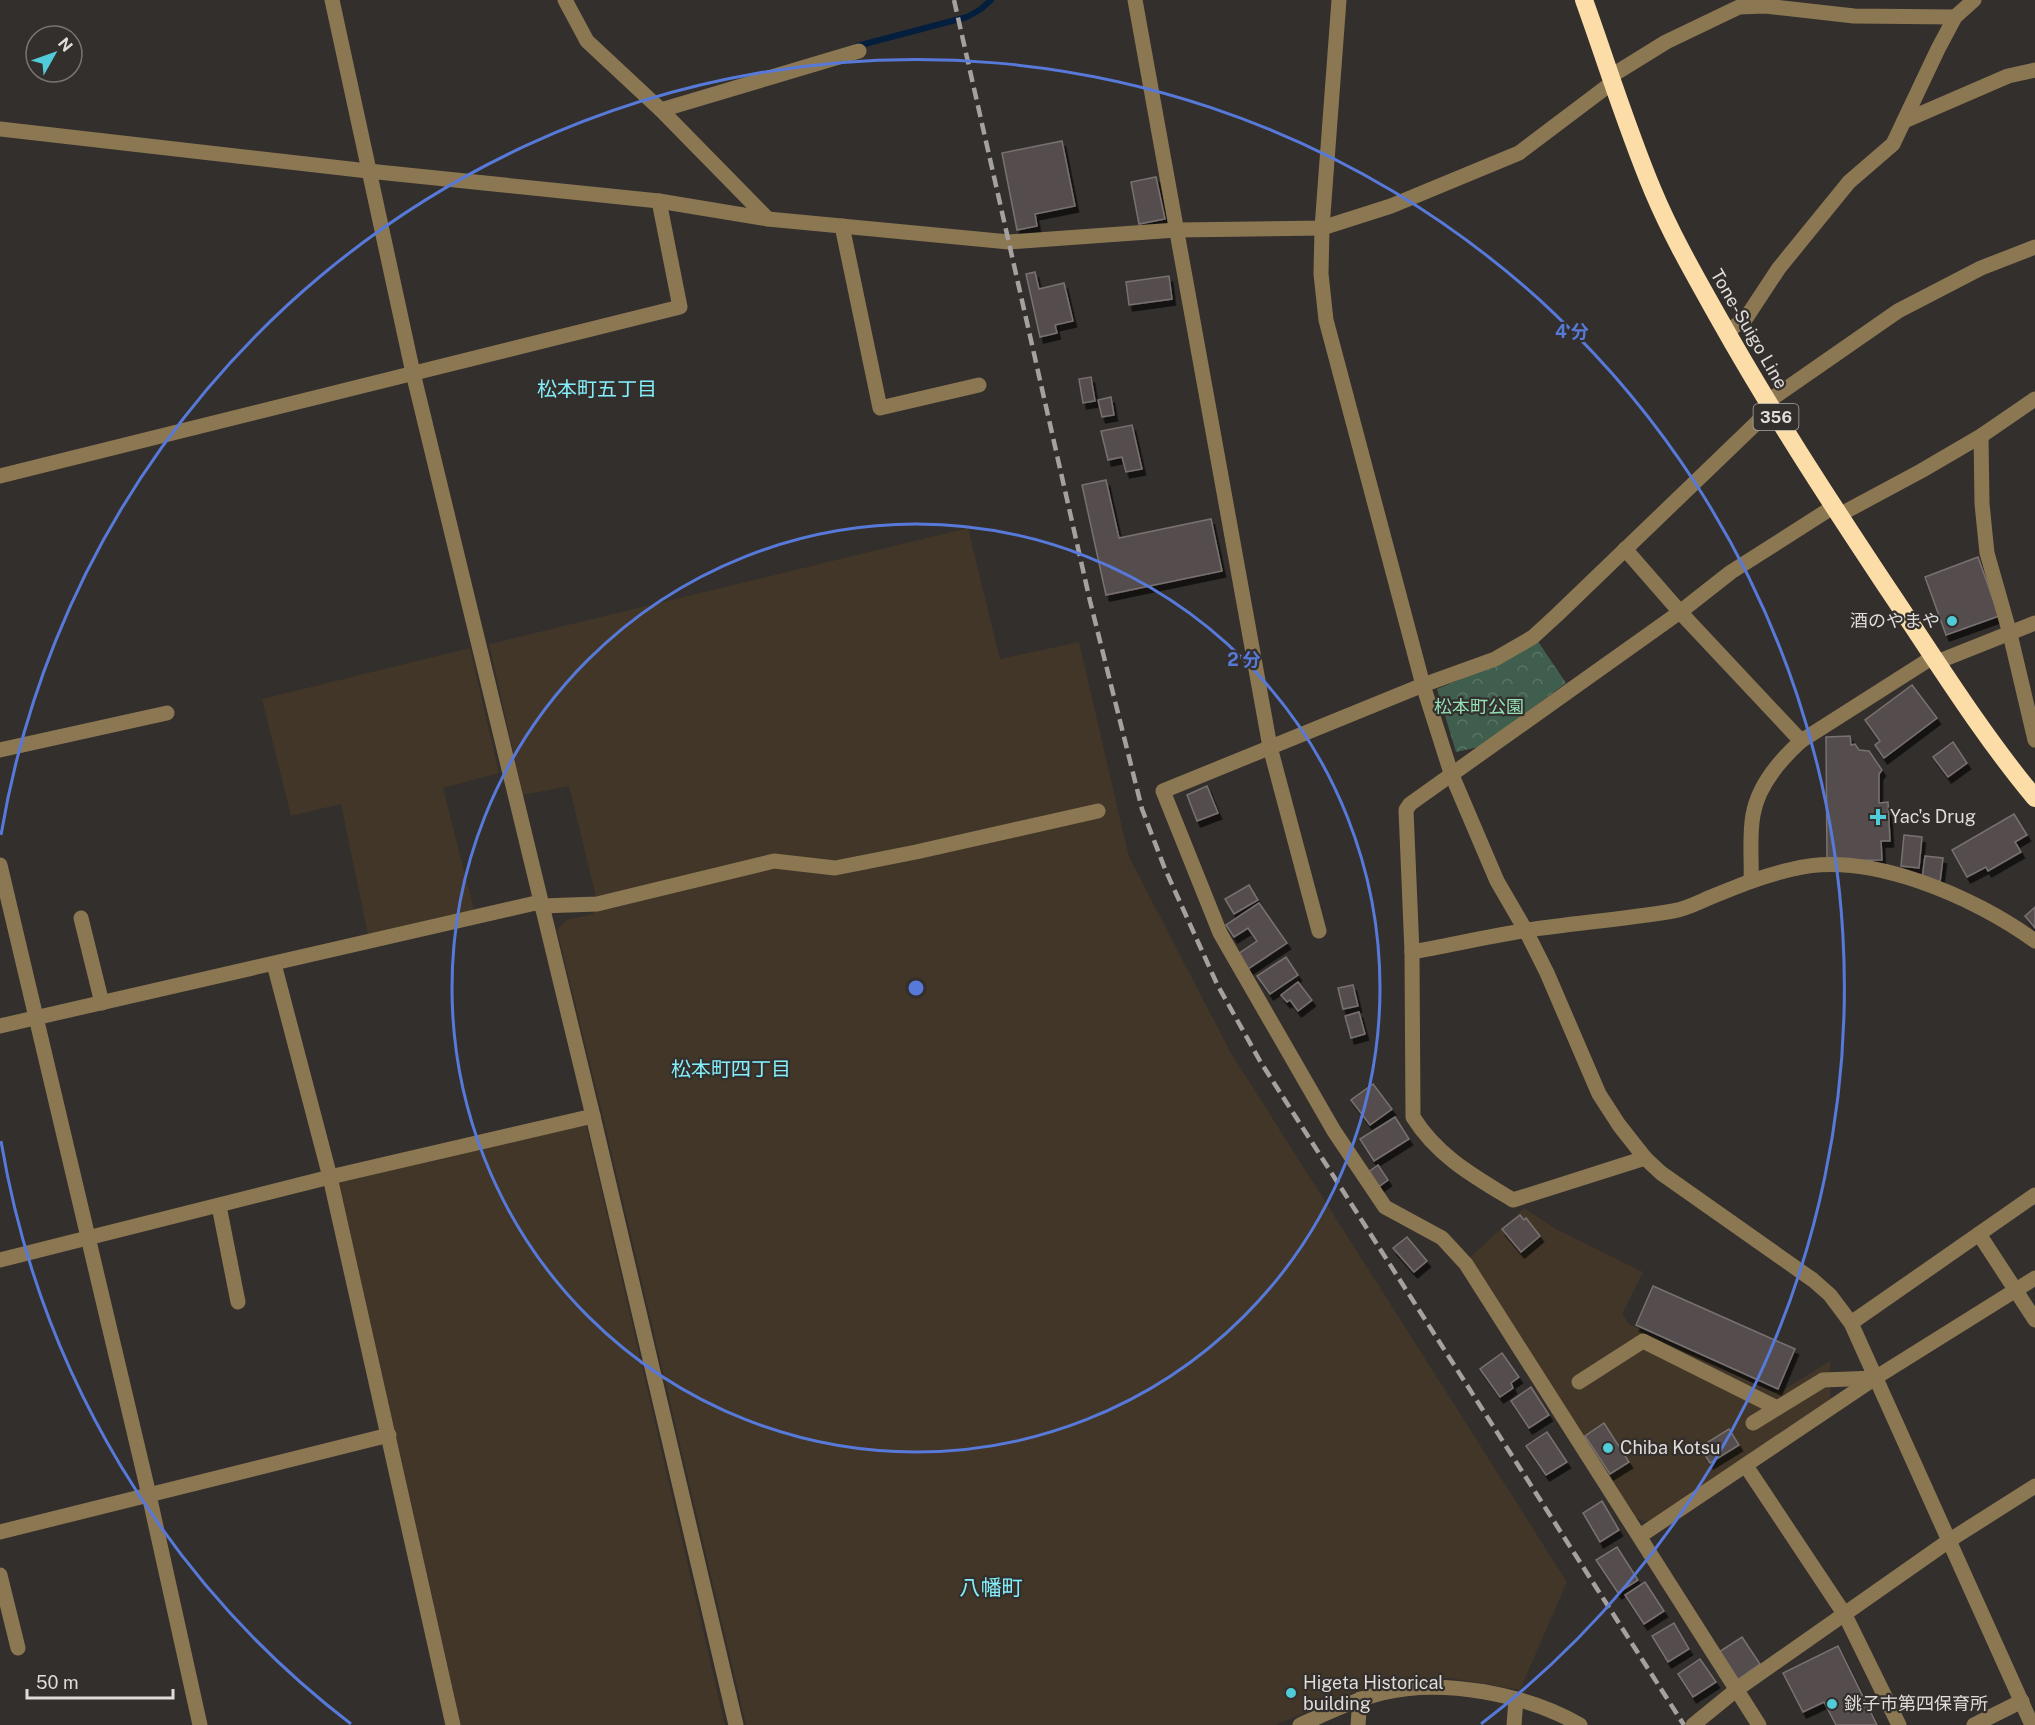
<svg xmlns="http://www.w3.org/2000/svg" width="2035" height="1725" viewBox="0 0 2035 1725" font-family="'Public Sans','Noto Sans JP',sans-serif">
  <defs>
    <pattern id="forest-crowns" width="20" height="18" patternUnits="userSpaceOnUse" patternTransform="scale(1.5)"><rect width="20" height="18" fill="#3f5e4d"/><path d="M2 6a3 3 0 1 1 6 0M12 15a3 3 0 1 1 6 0" fill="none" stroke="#5a7466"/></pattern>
    <filter id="shadow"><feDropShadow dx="3.5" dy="6" stdDeviation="0" flood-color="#0009"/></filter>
  </defs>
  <rect width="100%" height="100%" fill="#332f2c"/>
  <!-- industrial -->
  <g fill="#413627">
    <polygon points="968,528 1000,659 1079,642 1129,857 1231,1053 1567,1582 1520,1690 1449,1678 1423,1678 1392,1682 1349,1694 1276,1725 746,1725 602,1113 557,930 566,920 593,914 595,893 569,786 523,795 489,644"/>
    <polygon points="470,648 499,773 443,788 474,910 368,935 341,804 291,816 262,699"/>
    <polygon points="586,1124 725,1725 461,1725 339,1182"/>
    <polygon points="1524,1208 1556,1229 1643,1272 1622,1314 1629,1324 1774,1392 1780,1392 1830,1361 1830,1399 1651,1522 1640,1520 1634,1516 1469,1258"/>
  </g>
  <!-- forest -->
  <polygon fill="url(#forest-crowns)" points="1537,640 1566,683 1479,747 1456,752 1437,689 1498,664"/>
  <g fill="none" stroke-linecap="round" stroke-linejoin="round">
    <!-- stream -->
    <polyline stroke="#031f3d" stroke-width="6" points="857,46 967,17 981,9 991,0"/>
  </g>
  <!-- building -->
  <g fill="#544e4d" stroke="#787170" stroke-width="1.5" filter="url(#shadow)">
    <polygon points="1062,141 1075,206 1035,214 1037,226 1017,230 1002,153"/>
    <polygon points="1156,177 1165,219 1139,224 1131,182"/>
    <polygon points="1035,272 1039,289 1064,283 1073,321 1055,325 1057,333 1040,337 1026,274"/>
    <polygon points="1169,276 1172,299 1129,305 1126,282"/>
    <polygon points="1091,377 1095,401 1083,403 1079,379"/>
    <polygon points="1111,397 1114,415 1102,417 1098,400"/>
    <polygon points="1132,425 1142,469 1126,472 1122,457 1108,460 1101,431"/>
    <polygon points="1106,480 1119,538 1211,519 1222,571 1106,595 1082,485"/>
    <polygon points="1978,557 1999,616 1946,635 1925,577"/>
    <polygon points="1912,685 1937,718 1884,758 1875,745 1880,741 1865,720"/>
    <polygon points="1850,736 1851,745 1855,744 1859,750 1869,751 1882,770 1879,774 1879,803 1888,802 1890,841 1881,841 1882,860 1827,861 1826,737"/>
    <polygon points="1953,742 1967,763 1948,777 1933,757"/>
    <polygon points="1207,786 1218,813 1197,821 1187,795"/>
    <polygon points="2014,814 2027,835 2015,842 2021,852 1988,871 1986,867 1967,877 1952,850"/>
    <polygon points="1904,835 1922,837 1919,868 1901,866"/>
    <polygon points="1925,856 1943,858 1940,882 1922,879"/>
    <polygon points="1249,885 1258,900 1234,914 1225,899"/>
    <polygon points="1259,903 1287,943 1248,969 1238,954 1257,941 1248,928 1234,937 1226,925"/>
    <polygon points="2035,907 2035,928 2025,916"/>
    <polygon points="1286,957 1298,975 1270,994 1257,976"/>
    <polygon points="1298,982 1312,1000 1298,1011 1290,1000 1287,1002 1281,995"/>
    <polygon points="1353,985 1358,1006 1343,1009 1338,988"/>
    <polygon points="1359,1012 1365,1034 1351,1038 1345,1016"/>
    <polygon points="1373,1084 1392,1109 1370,1125 1351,1100"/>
    <polygon points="1395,1117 1409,1139 1374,1161 1360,1139"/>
    <polygon points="1378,1165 1388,1180 1377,1188 1367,1173"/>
    <polygon points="1520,1215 1524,1220 1526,1218 1540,1236 1521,1252 1502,1229"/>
    <polygon points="1407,1237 1427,1261 1414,1272 1393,1248"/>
    <polygon points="1653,1286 1795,1349 1778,1389 1636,1325"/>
    <polygon points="1502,1353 1519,1377 1511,1383 1513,1388 1500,1397 1480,1369"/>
    <polygon points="1531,1387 1549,1415 1529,1428 1511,1401"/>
    <polygon points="1604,1423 1629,1462 1610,1474 1585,1436"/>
    <polygon points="1729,1429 1739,1445 1710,1463 1700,1447"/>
    <polygon points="1547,1432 1567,1462 1546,1475 1526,1446"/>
    <polygon points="1602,1501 1619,1530 1600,1542 1583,1513"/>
    <polygon points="1617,1547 1638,1580 1618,1593 1596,1560"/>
    <polygon points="1645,1582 1664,1611 1644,1624 1625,1595"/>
    <polygon points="1674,1623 1689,1649 1668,1662 1652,1636"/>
    <polygon points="1742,1637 1760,1664 1737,1680 1719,1652"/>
    <polygon points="1838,1646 1877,1725 1836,1725 1824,1702 1803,1712 1783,1673"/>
    <polygon points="1700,1659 1716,1682 1693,1697 1678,1674"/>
  </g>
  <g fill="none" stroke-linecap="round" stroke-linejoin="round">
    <!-- minor -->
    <g stroke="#8c7753" stroke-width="15">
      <polyline points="332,0 413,373 593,1116 736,1725"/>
      <polyline points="565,0 587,41 661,110 768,219"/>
      <polyline points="1135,0 1270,747 1319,931"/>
      <polyline points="1339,0 1322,228 1321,274 1326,320 1423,685 1451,773 1497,881 1526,931 1547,973 1599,1094 1619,1125 1645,1158 1661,1173 1813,1280 1830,1295 1851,1323 2032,1725"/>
      <polyline points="1611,76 1666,42 1739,7 1765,6 1854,16 1955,17"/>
      <polyline points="661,110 859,51"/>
      <polyline points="1904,121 2008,76 2035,70"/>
      <polyline points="0,129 368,171 659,201 768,219 1009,242 1176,230 1322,228 1391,206 1519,153 1613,82"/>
      <polyline points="842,226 880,408 979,385"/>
      <polyline points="1727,332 1746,318 1779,268 1849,182 1893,144 1938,49 1955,17 1974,0"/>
      <polyline points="1767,402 1898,311 1981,268 2035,247"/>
      <polyline points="1981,436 1982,504 1987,553 2010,634 2035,740"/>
      <polyline points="0,476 680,307 659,201"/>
      <polyline points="1839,515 1921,471 1981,436 2035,399"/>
      <polyline points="1625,549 1680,612 1801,741"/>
      <polyline points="1937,662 2035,623"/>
      <polyline points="0,750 167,713"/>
      <polyline points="0,865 149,1495 200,1725"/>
      <path d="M 1751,881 C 1752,860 1749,836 1753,815 C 1758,785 1780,760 1801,741 L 1933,657"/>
      <polyline points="541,906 597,904 774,861 835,868 916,852 1098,811"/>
      <polyline points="81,918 102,1003"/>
      <path d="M 1412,952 C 1451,945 1489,936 1528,930 C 1576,923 1625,919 1673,911 C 1686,909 1699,902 1711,897 C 1738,886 1765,875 1793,869 C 1868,850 1975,897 2035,941"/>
      <polyline points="274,964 330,1177 453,1725"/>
      <polyline points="0,1026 540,902"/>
      <path d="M 1645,1158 L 1513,1200 C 1475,1177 1437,1156 1413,1117 L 1412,952 L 1406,810 L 1410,804 L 1680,612 L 1731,572 L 1833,507"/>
      <polyline points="219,1206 238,1302"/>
      <polyline points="1979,1234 2035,1320"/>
      <polyline points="0,1260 330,1177 593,1116"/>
      <polyline points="1851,1323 2035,1195"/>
      <polyline points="1579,1382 1643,1341 1777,1408"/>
      <polyline points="1753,1423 1823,1380 1875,1378"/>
      <polyline points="1746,1466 1845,1615 1899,1725"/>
      <polyline points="0,1532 389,1435"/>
      <polyline points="1640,1536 1875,1378 2035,1278"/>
      <polyline points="0,1575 18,1648"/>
      <path d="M 1300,1725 C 1327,1713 1354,1700 1382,1693 C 1442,1678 1527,1694 1580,1725"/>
      <polyline points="1358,1725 1360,1699"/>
      <polyline points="1514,1725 1516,1699"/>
      <polyline points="1693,1725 1736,1690 1950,1540 2035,1486"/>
      <polyline points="1759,1725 1466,1264 1442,1238 1385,1207 1334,1131 1220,933 1163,791 1423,685 1495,659 1533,637 1557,615 1771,409"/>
      <polyline points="1974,1725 2022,1701"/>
    </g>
    <!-- highway -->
    <path stroke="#fcdda8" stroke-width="18" d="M 1584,0 C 1607,64 1627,129 1653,191 C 1671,234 1694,274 1717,315 C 1769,408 1827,497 1886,586 C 1934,657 1980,732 2035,798"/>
    <!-- rail -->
    <polyline stroke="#a5a19f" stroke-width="4.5" stroke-dasharray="12 6" stroke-linecap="butt" points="954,0 1090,601 1142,809 1165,869 1217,984 1260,1061 1684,1725"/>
  </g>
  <!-- distance rings -->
  <g fill="none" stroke="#5779d9" stroke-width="3">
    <circle cx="916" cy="988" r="464"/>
    <path d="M351 1724A928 928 0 0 1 1 1141M1 835A928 928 0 1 1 1481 1724"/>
  </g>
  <!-- markers -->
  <g fill="#52cbd8" stroke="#332f2c" stroke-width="2">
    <circle cx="1952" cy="621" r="6"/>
    <path d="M1875 808h6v6h6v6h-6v6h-6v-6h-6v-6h6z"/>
    <circle cx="1608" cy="1448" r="6"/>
    <circle cx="1291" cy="1693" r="6"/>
    <circle cx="1832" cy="1704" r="6"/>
  </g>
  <g text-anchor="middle" stroke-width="4.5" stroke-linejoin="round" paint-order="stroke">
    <!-- shield labels -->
    <rect fill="#332f2c" stroke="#aba8a6" stroke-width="1.5" x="1753.5" y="404" width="45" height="26" rx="4.5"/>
    <g font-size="16" font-weight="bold" fill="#dfdcda">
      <text x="1776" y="423">356</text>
    </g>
    <!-- street labels -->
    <g font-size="18" fill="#dfdcda" stroke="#332f2c">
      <text transform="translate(1749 329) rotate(60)" y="6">Tone-Suigo Line</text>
    </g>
    <!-- poi labels -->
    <g font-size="18" fill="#dfdcda" stroke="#332f2c" text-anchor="start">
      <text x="1940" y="627" text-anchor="end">酒のやまや</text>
      <text x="1890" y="823">Yac's Drug</text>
      <text x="1620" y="1454">Chiba Kotsu</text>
      <text x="1303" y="1689">Higeta Historical<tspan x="1303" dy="21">building</tspan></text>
      <text x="1844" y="1710">銚子市第四保育所</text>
    </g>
    <!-- park labels -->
    <g font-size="18" fill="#93e0b6" stroke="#332f2c">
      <text x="1479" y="713">松本町公園</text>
    </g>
    <!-- neighbourhood labels -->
    <g font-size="20" fill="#84effb" stroke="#332f2c">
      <text x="597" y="396">松本町五丁目</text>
      <text x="731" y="1076">松本町四丁目</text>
    </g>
    <!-- quarter labels -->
    <g font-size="21" fill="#84effb" stroke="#332f2c">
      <text x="991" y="1595">八幡町</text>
    </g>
  </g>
  <circle cx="916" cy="988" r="9" fill="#5779d9" stroke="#332f2c" stroke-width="3"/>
  <g font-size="18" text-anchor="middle" font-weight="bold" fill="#5779d9" stroke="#332f2c" stroke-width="4.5" stroke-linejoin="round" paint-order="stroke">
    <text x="1572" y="338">4 分</text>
    <text x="1244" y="666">2 分</text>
  </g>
  <!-- north arrow -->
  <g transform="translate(54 54) rotate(50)"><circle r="28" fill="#332f2c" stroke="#787472" stroke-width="1.5"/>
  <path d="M0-4.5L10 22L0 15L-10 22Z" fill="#52cbd8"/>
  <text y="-9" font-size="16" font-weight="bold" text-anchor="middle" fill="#dfdcda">N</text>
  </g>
  <!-- scale -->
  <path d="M27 1689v9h146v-9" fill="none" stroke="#dfdcda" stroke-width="3"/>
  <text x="36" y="1689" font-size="18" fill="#dfdcda" stroke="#332f2c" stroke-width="4.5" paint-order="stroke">50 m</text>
</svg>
